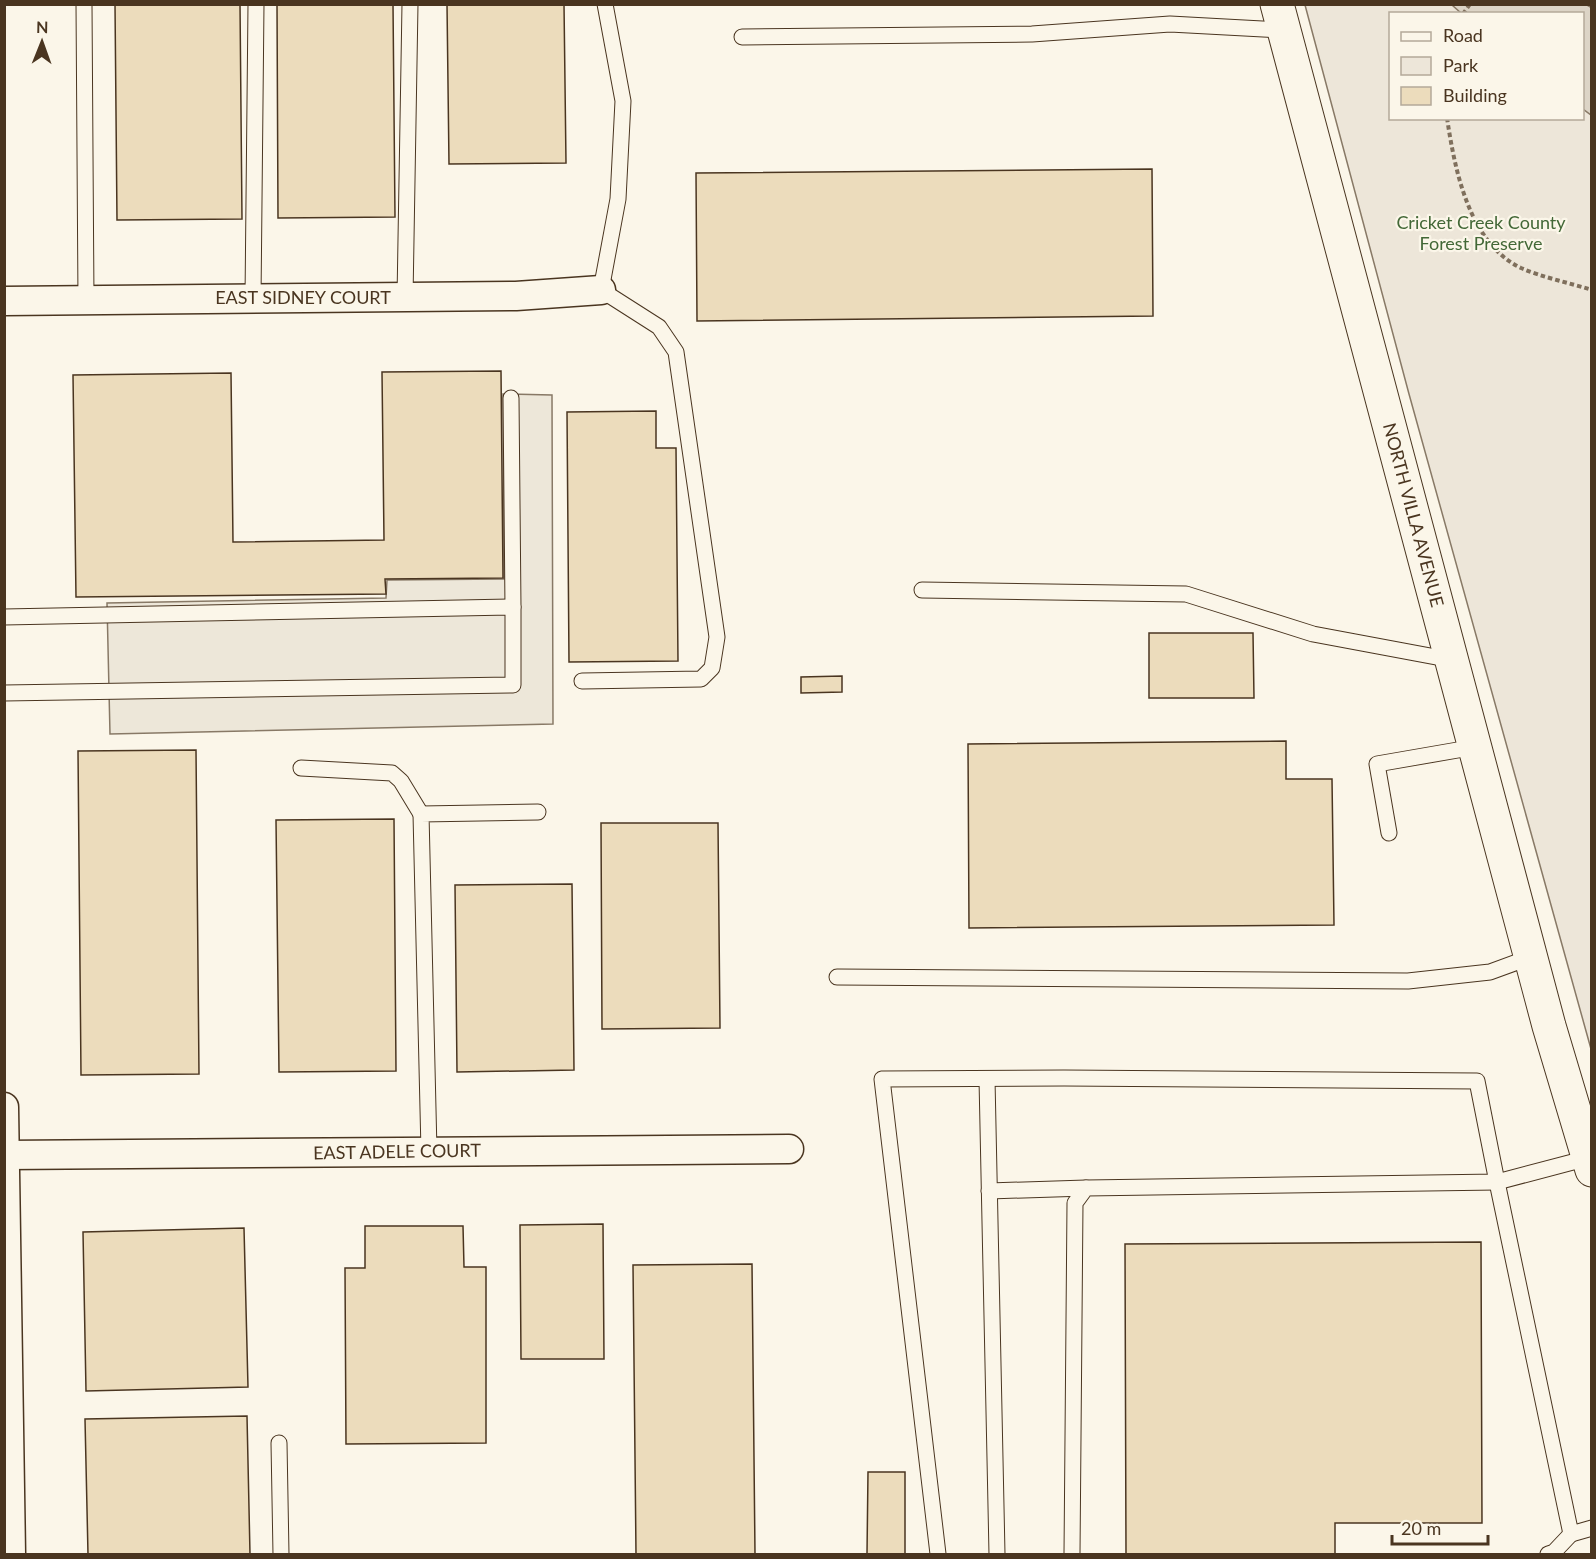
<svg xmlns="http://www.w3.org/2000/svg" width="1596" height="1559" viewBox="0 0 1596 1559" font-family="Lato,sans-serif">
  <rect width="100%" height="100%" fill="#fbf6e9"/>
  <!-- green -->
  <path fill="#ede6d9" stroke="#887966" stroke-width="1.5" fill-rule="evenodd" d="M 1305,5 L 1591,5 L 1591,1049 L 1409,394 ZM 1390,14 L 1582,14 L 1582,118 L 1390,118 Z"/>
  <!-- parking -->
  <polygon fill="#ede7d9" stroke="#887966" stroke-width="1.5" points="503,394 552,395 553,724 110,734 107,603 386,598 387,580 504,579"/>
  <!-- water -->
  <polygon fill="#dcd4c6" stroke="#887966" stroke-width="1.5" points="1587,5 1592,8 1591,115 1583,109 1582,14 1461,13 1452,5"/>
  <!-- building -->
  <g fill="#ecdcbc" stroke="#4a3520" stroke-width="1.5">
    <polygon points="115,4 240,4 242,219 117,220"/>
    <polygon points="277,4 393,4 395,217 278,218"/>
    <polygon points="447,4 564,4 566,163 449,164"/>
    <polygon points="1152,169 1153,316 697,321 696,173"/>
    <polygon points="501,371 503,578 385,579 386,594 76,597 73,375 231,373 233,542 384,540 382,372"/>
    <polygon points="656,411 656,448 676,448 678,661 569,662 567,412"/>
    <polygon points="1149,633 1253,633 1254,698 1149,698"/>
    <polygon points="842,676 842,692 801,693 801,677"/>
    <polygon points="1286,741 1286,779 1332,779 1334,925 969,928 968,744"/>
    <polygon points="196,750 199,1074 81,1075 78,751"/>
    <polygon points="394,819 396,1071 279,1072 276,820"/>
    <polygon points="601,823 718,823 720,1028 602,1029"/>
    <polygon points="572,884 574,1070 457,1072 455,885"/>
    <polygon points="603,1224 604,1359 521,1359 520,1225"/>
    <polygon points="365,1226 463,1226 464,1267 486,1267 486,1443 346,1444 345,1268 365,1268"/>
    <polygon points="244,1228 248,1387 86,1391 83,1232"/>
    <polygon points="1481,1242 1482,1523 1335,1523 1335,1554 1126,1554 1125,1244"/>
    <polygon points="752,1264 755,1554 636,1554 633,1265"/>
    <polygon points="247,1416 250,1554 88,1554 85,1419"/>
    <polygon points="868,1472 905,1472 905,1554 867,1554"/>
  </g>
  <g fill="none" stroke-linecap="round" stroke-linejoin="round">
    <!-- lane casing -->
    <g stroke="#4a3520" stroke-width="17">
      <g id="lane">
        <polyline points="84,4 86,301"/>
        <polyline points="742,37 1032,34 1170,24 1283,30"/>
        <polyline points="405,298 410,4"/>
        <polyline points="253,299 256,4"/>
        <polyline points="511,398 513,607"/>
        <polyline points="922,590 1186,594 1313,634 1452,660"/>
        <polyline points="4,617 513,607 513,685 4,693"/>
        <polyline points="582,681 701,679 712,668 717,637 676,352 659,327 601,290 618,199 623,101 605,4"/>
        <polyline points="301,768 392,773 401,781 421,814"/>
        <polyline points="1389,833 1377,764 1475,747"/>
        <polyline points="837,977 1408,981 1490,972 1531,957"/>
        <polyline points="987,1079 997,1554"/>
        <polyline points="429,1151 421,814 538,812"/>
        <polyline points="1588,1158 1497,1182 1571,1534 1592,1528"/>
        <polyline points="989,1191 1086,1188"/>
        <polyline points="279,1443 281,1554"/>
        <polyline points="938,1554 882,1079 1064,1078 1477,1081 1497,1182 1086,1188 1075,1203 1072,1554"/>
        <polyline points="1548,1554 1554,1552 1571,1534"/>
      </g>
    </g>
    <!-- street casing -->
    <g stroke="#4a3520" stroke-width="31">
      <g id="street">
        <polyline points="4,301 516,296 601,290"/>
        <polyline points="4,1107 11,1554"/>
        <polyline points="5,1155 789,1149"/>
      </g>
    </g>
    <!-- secondary casing -->
    <g stroke="#4a3520" stroke-width="35">
      <polyline id="secondary" points="1277,4 1549,1026 1592,1170"/>
    </g>
    <!-- path -->
    <g stroke="#7f6f5c" stroke-width="4" stroke-dasharray="4.5 3" stroke-linecap="butt">
      <polyline points="1463,14 1470,4"/>
      <path d="M 1447,118 C 1455,171 1469,243 1521,268 C 1541,277 1570,283 1592,290"/>
    </g>
    <!-- lane -->
    <use href="#lane" stroke="#fbf6e9" stroke-width="15"/>
    <!-- street -->
    <use href="#street" stroke="#fbf6e9" stroke-width="28"/>
    <!-- secondary -->
    <use href="#secondary" stroke="#fbf6e9" stroke-width="33"/>
  </g>
  <g text-anchor="middle" stroke-width="4.5" stroke-linejoin="round" paint-order="stroke">
    <!-- park labels -->
    <g font-size="18" fill="#436837" stroke="#fbf6e9">
      <text x="1481" y="229">Cricket Creek County<tspan x="1481" dy="21">Forest Preserve</tspan></text>
    </g>
    <!-- street labels -->
    <g font-size="18" fill="#4a3520" stroke="#fbf6e9">
      <text x="303" y="304">EAST SIDNEY COURT</text>
      <text transform="translate(1413 515) rotate(75)" y="6">NORTH VILLA AVENUE</text>
      <text transform="translate(397 1152) rotate(-1)" y="6">EAST ADELE COURT</text>
    </g>
  </g>
  <!-- border -->
  <rect width="1596" height="1559" fill="none" stroke="#4a3520" stroke-width="12"/>
  <!-- legend -->
  <rect x="1389" y="12" width="195" height="108" fill="#fbf6e9" stroke="#b4a999" stroke-width="1.5"/>
  <rect x="1401" y="32" width="30" height="9" fill="#fbf6e9" stroke="#b4a999" stroke-width="1.5"/>
  <text x="1443" y="42" font-size="18" fill="#4a3520">Road</text>
  <rect x="1401" y="57" width="30" height="18" fill="#ede6d9" stroke="#b4a999" stroke-width="1.5"/>
  <text x="1443" y="72" font-size="18" fill="#4a3520">Park</text>
  <rect x="1401" y="87" width="30" height="18" fill="#ecdcbc" stroke="#b4a999" stroke-width="1.5"/>
  <text x="1443" y="102" font-size="18" fill="#4a3520">Building</text>
  <!-- north arrow -->
  <g transform="translate(42 42) rotate(1)" stroke="#fbf6e9" stroke-width="4.5" paint-order="stroke">
  <path d="M0-4.5L10 22L0 15L-10 22Z" fill="#4a3520"/>
  <text y="-9" font-size="16" font-weight="bold" text-anchor="middle" fill="#4a3520">N</text>
  </g>
  <!-- scale -->
  <path d="M1392 1535v9h96v-9" fill="none" stroke="#4a3520" stroke-width="3"/>
  <text x="1401" y="1535" font-size="18" fill="#4a3520" stroke="#fbf6e9" stroke-width="4.5" paint-order="stroke">20 m</text>
</svg>
